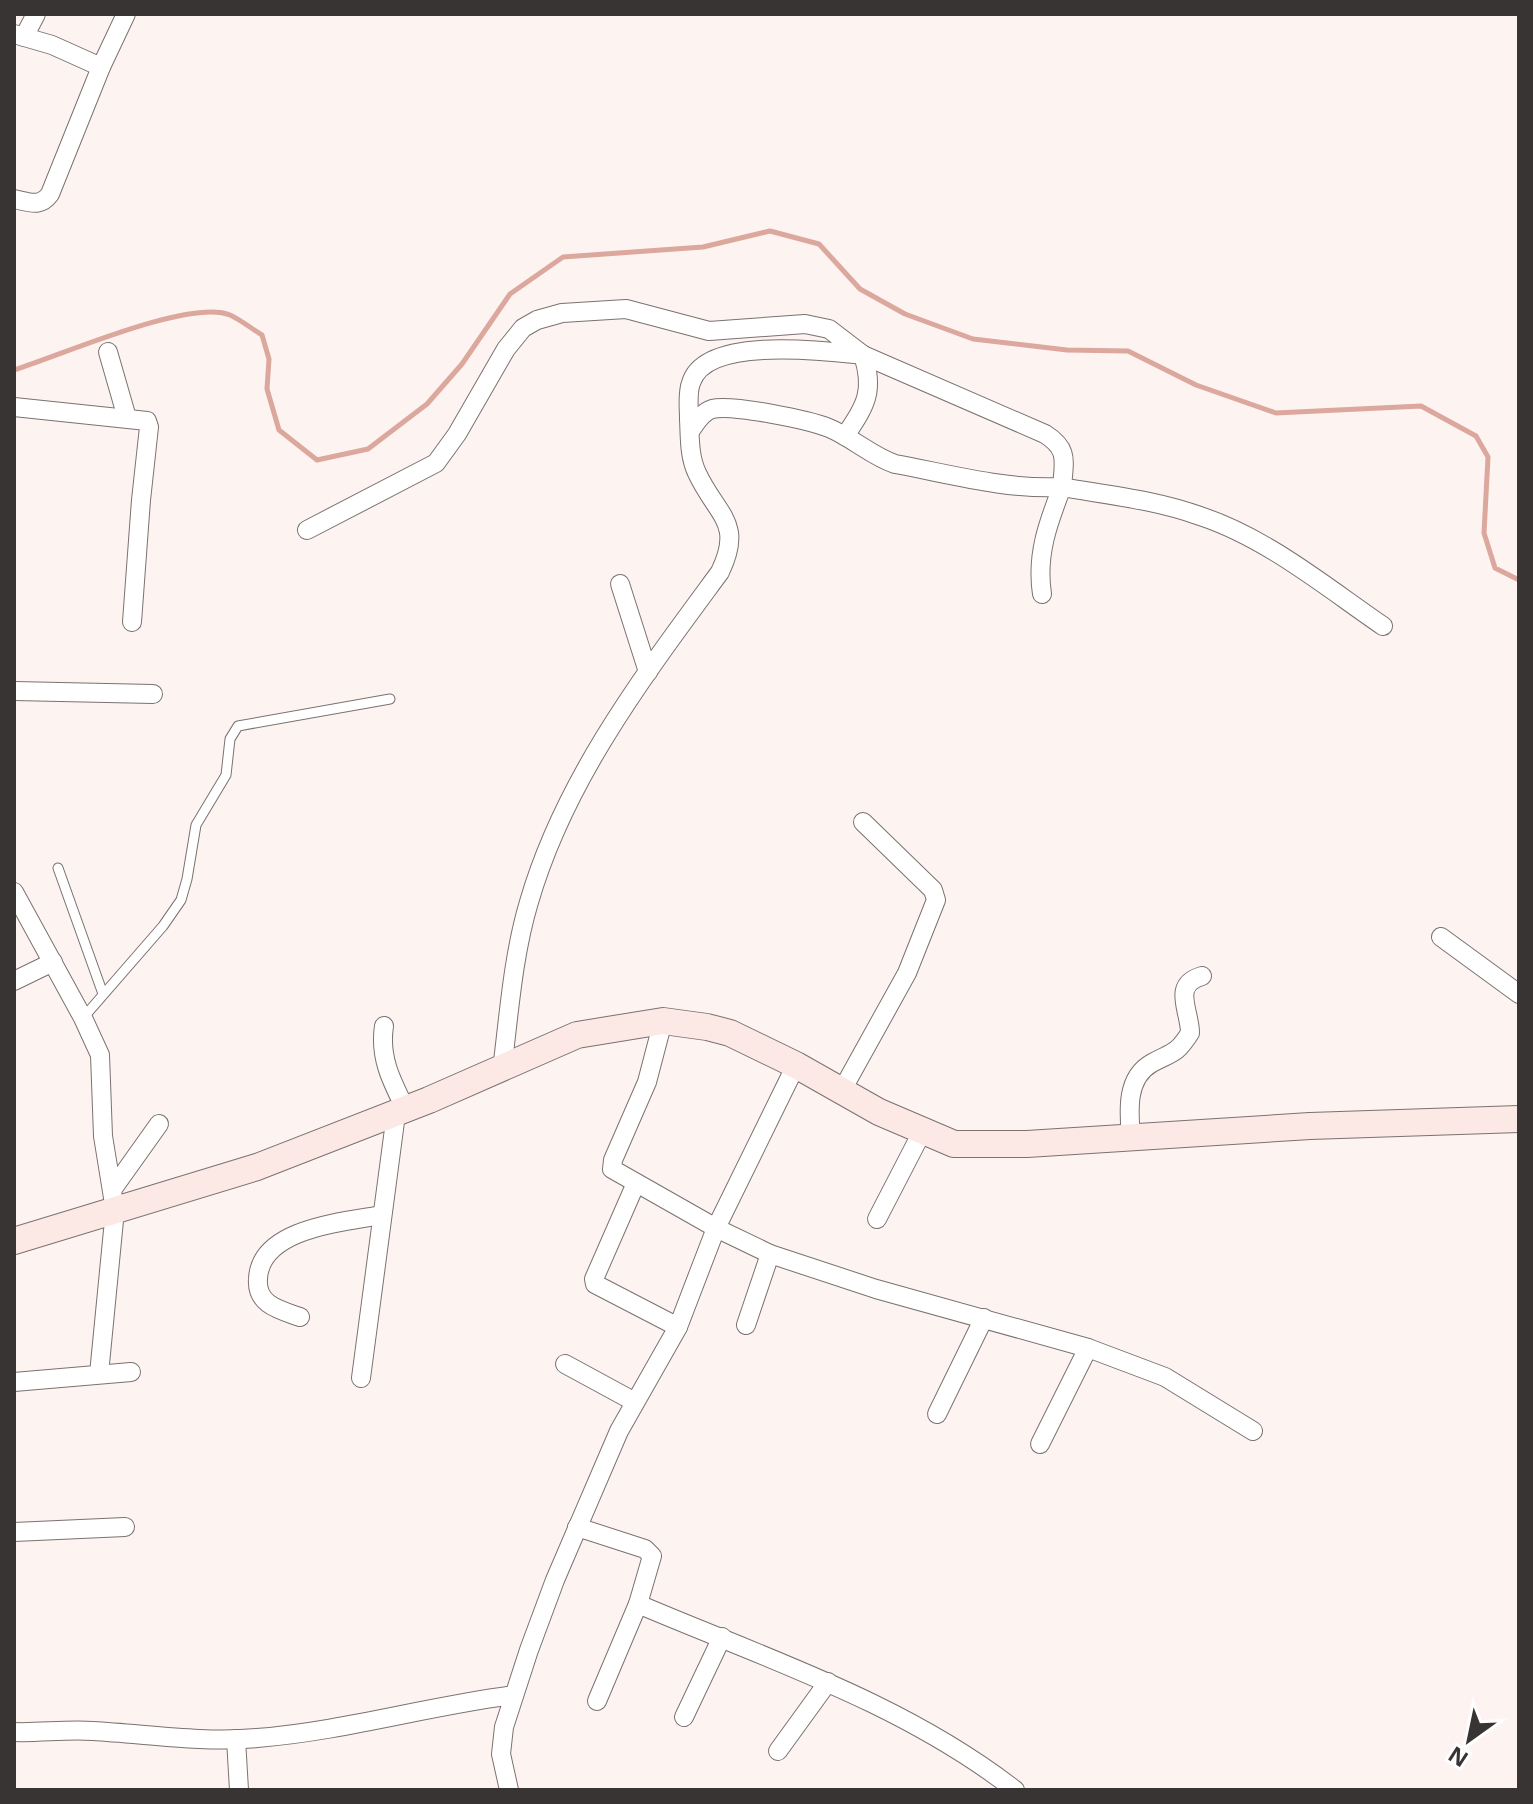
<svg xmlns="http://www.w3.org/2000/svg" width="1533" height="1804" viewBox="0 0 1533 1804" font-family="'Noto Sans',sans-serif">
  <rect width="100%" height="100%" fill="#fdf3f1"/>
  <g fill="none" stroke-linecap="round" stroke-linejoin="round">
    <!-- stream -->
    <path stroke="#dca79d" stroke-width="5" d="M 14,370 C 59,356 190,298 230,315 C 241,320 252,329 262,335 L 269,359 L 267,389 L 279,430 L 317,460 L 368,449 L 427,404 L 462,364 L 510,294 L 563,257 L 703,247 L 770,231 L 819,244 L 860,289 L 905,314 L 973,339 L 1067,350 L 1128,351 L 1196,385 L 1276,413 L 1421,406 L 1476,436 L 1488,457 L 1484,533 L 1495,568 L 1519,580"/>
    <!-- lane casing -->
    <g stroke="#7a7270" stroke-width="11">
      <g id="lane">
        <polyline points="58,868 103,994"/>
        <polyline points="83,1018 163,926 181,900 187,879 196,825 226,775 230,739 238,726 390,699"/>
      </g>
    </g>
    <!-- street casing -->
    <g stroke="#7a7270" stroke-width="20">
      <g id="street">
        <path d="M 14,34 L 52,45 L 101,67 L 50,194 C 40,208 29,202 14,199"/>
        <polyline points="24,37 36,14"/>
        <polyline points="101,67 126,14"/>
        <polyline points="108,352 127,418"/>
        <polyline points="14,407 147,421 149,427 141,500 132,622"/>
        <path d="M 690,431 C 696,423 702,412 712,409 C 732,404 809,420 829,428 C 853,438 871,456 895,464 C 950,474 1006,490 1062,487 C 1064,461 1069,449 1045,434 L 863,355"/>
        <path d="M 845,436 C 865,406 875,392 863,355"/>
        <path d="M 307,530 L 436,463 L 457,434 L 506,349 L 523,328 L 537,320 L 562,313 L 626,309 L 709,331 L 805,324 L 829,329 L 863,355 C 826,351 705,335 691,383 C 687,393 689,408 689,419 C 690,438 689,456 697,473 C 717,516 744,522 720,572 C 645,674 565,778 529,902 C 513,955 509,1014 502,1070"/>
        <polyline points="620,584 648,672"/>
        <path d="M 1042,594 C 1036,555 1048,523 1062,487 C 1108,495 1156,500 1200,516 C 1267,538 1326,587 1383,626"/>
        <polyline points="14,691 153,694"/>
        <polyline points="14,892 83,1018 100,1055 103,1136 115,1210 99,1374"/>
        <polyline points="1441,937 1519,994"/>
        <polyline points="14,981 53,962"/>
        <polyline points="663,1021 647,1082 613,1160 612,1169 716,1228 770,1254 876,1289 1088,1348 1165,1377 1253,1431"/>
        <path d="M 384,1026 C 379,1058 392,1082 406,1110"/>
        <polyline points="841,1092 907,973 936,900 933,890 863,822"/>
        <path d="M 1131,1138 C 1129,1113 1125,1078 1152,1063 C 1172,1052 1176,1055 1190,1033 C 1190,1010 1171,985 1202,976"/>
        <polyline points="636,1183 594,1279 595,1284 678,1327"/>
        <polyline points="112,1190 159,1124"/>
        <polyline points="877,1219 922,1132"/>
        <path d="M 300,1317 C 280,1310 256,1305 258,1279 C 260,1228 344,1222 382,1215"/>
        <polyline points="746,1325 770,1254"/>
        <polyline points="565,1364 635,1402"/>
        <polyline points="361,1378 396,1114"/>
        <polyline points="14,1382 131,1372"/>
        <polyline points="937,1414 984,1318"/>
        <polyline points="1040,1444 1088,1348"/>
        <path d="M 577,1527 L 645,1549 L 652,1556 L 638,1604 C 767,1659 903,1703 1015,1790"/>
        <polyline points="14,1532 125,1527"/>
        <polyline points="597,1701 638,1604"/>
        <polyline points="684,1717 722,1637"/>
        <path d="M 14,1732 C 40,1733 67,1729 93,1731 C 147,1734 203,1743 257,1738 C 344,1731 428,1706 514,1695"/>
        <polyline points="236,1739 239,1790"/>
        <polyline points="778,1751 828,1682"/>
        <polyline points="509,1790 501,1754 504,1727 529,1650 555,1580 619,1431 678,1327 716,1228 796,1065"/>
      </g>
    </g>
    <!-- secondary casing -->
    <g stroke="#7a7270" stroke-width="28">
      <polyline id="secondary" points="14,1241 257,1167 429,1100 577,1035 663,1021 707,1027 730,1033 796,1065 879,1112 954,1144 1027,1144 1310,1126 1519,1119"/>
    </g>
    <!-- lane -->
    <use href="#lane" stroke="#fff" stroke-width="9"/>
    <!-- street -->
    <use href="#street" stroke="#fff" stroke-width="18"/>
    <!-- secondary -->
    <use href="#secondary" stroke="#fce8e4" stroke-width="26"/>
  </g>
  <!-- border -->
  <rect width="1533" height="1804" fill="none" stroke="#383433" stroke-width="32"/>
  <!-- north arrow -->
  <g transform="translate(1469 1740) rotate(213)" stroke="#ffffff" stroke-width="6" paint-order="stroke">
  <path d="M0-6L14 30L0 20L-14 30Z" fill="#383433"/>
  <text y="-12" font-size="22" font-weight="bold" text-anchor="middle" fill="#383433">N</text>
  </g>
</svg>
